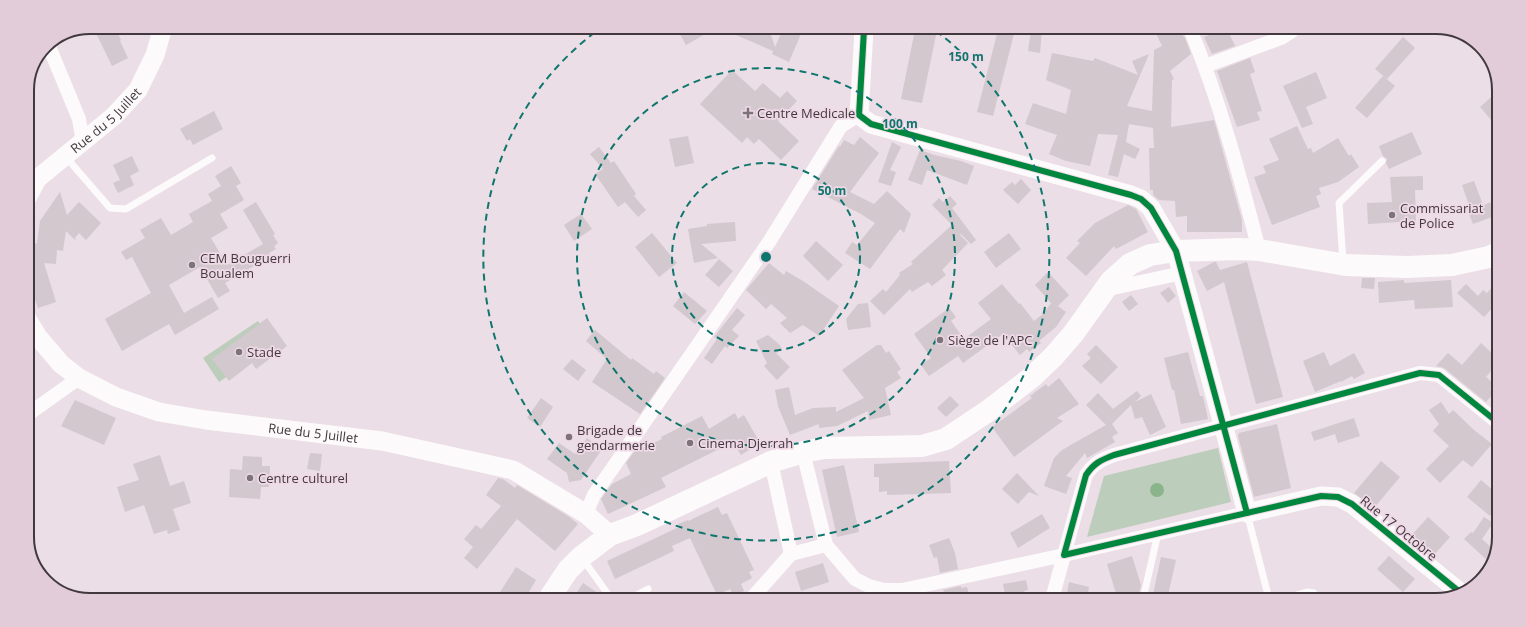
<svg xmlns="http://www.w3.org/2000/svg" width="1526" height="627" viewBox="0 0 1526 627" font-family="'Open Sans',sans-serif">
  <rect width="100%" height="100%" fill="#ebdee6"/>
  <!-- green -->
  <g fill="#bdcdbb">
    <polygon points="258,321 275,345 219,382 203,358"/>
    <polygon points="1218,448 1231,502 1087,537 1104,476"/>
  </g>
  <!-- water -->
  <circle fill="#8ab58a" cx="1157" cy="490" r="7"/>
  <!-- building -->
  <g fill="#d2c8ce">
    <polygon points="93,27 115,27 121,40 120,41 128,58 112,66"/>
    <polygon points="677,29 714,29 686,45"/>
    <polygon points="722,29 769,29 775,47 783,29 803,29 789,62 772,54 773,51"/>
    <polygon points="915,30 937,30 922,103 901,99"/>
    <polygon points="998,30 1015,30 993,116 977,112"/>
    <polygon points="1031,30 1042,30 1040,53 1028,51"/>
    <polygon points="1155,31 1179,31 1185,38 1191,54 1170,71 1174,79 1172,80 1171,127 1214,120 1242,220 1242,232 1187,232 1187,216 1176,217 1175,201 1159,200 1153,195 1153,190 1150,190 1149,148 1154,148 1153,128 1129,124 1126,142 1140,149 1135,159 1124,154 1118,177 1108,175 1118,135 1098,134 1090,166 1066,161 1049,154 1057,135 1025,124 1033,103 1066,114 1071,90 1046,80 1052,53 1093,61 1095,58 1138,75 1132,61 1149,54 1127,106 1152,111 1154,50 1162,46"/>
    <polygon points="1219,31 1228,31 1235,46 1212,54 1204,37"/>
    <polygon points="1403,37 1415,48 1387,79 1375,69"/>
    <polygon points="1250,58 1255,72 1250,74 1262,111 1257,112 1260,120 1237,127 1217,71"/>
    <polygon points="732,70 755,91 763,83 780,98 787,91 797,101 778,121 799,141 781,160 759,139 754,144 747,137 742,143 700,104"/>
    <polygon points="1316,72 1327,98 1306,107 1313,124 1302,128 1283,86"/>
    <polygon points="1383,76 1395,86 1367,118 1355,108"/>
    <polygon points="1499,90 1499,97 1498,128 1480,107"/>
    <polygon points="214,111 223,129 193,145 190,139 187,141 180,129"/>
    <polygon points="1297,126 1308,149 1311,148 1313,153 1338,138 1349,156 1351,154 1359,167 1338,182 1319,188 1321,194 1316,196 1320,207 1272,225 1254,177 1266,173 1263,166 1279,160 1269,139"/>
    <polygon points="1412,132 1422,154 1389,169 1386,163 1387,159 1383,156 1379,146"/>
    <polygon points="688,136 694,163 675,167 669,139"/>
    <polygon points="860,137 879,153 850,192 874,204 887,191 911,214 904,233 900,229 870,269 845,253 852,242 857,245 875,223 861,214 812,189 839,146 840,147 844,140 854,145"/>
    <polygon points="892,142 901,147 890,170 896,172 891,186 878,182"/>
    <polygon points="599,147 611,163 614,161 636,194 634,196 646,210 638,217 625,202 618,207 595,174 603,169 590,154"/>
    <polygon points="920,150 934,155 961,161 974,166 967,185 927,170 922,185 908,180"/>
    <polygon points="132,156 139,171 130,176 134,185 118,193 113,183 120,180 113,165"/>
    <polygon points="231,166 241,183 236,186 244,200 220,214 228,228 211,238 227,265 263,244 243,210 256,202 275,234 273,235 278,243 274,246 276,249 269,253 271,256 225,283 230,291 218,298 200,267 169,285 184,313 212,297 219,309 175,335 169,324 122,351 105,319 151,293 132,257 126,260 121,252 145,238 140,230 161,218 171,235 193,222 189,214 212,201 208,194 221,186 215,176"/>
    <polygon points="1423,176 1423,190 1415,190 1416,221 1368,224 1367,203 1392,202 1390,177"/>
    <polygon points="1021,179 1031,190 1018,204 1003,190 1012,182 1015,185"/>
    <polygon points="1474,181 1483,205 1498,200 1498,215 1473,224 1467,209 1470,208 1462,185"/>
    <polygon points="60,192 67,215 79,202 101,223 86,240 79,233 75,238 76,241 66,231 63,251 57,250 56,264 44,263 56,302 38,308 27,277 27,246 37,243 40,221"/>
    <polygon points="950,196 957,204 952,208 976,240 971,244 961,234 960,235 968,243 942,270 946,275 932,286 928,282 912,292 910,289 884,315 870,301 883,289 886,292 900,275 899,273 913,264 911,262 952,225 932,205 939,198 943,202"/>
    <polygon points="1128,205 1136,209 1148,232 1116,249 1114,246 1086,276 1066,258 1080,243 1077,241 1095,223"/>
    <polygon points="581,214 592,229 574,241 564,225"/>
    <polygon points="735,222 736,241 701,244 718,258 694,263 688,229 707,226 707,224"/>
    <polygon points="652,233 677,263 659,277 635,247"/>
    <polygon points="1009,233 1021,249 996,268 984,252"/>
    <polygon points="816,241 843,265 828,281 803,256"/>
    <polygon points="719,259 733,271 719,287 705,275"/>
    <polygon points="1214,262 1216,262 1220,270 1247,262 1283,397 1256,404 1224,282 1207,291 1197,271"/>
    <polygon points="769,263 784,275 786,271 803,281 839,306 819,336 803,325 790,333 780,323 787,318 771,304 766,309 746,290"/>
    <polygon points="1048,272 1069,295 1058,306 1066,312 1056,327 1039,341 1041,343 1029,352 1027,349 1020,355 1003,334 963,363 958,356 929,376 921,365 931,358 914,334 949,308 956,317 951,321 964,339 991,319 978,303 1002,284 1019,304 1020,303 1034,321 1044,313 1051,303 1035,285"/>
    <polygon points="1362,278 1375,278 1374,289 1361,288"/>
    <polygon points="1404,280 1404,283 1451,280 1453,307 1415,309 1414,300 1379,303 1378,282"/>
    <polygon points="1497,282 1497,303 1484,317 1457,293 1466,284 1478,296 1483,290 1487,293"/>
    <polygon points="1169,287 1176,296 1168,303 1160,293"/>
    <polygon points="684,292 707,311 695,324 673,306"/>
    <polygon points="1131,295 1138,304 1129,311 1122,302"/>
    <polygon points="868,303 871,327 848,330 846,319 858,304"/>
    <polygon points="737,308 745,315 732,330 739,336 727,348 725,346 712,364 704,358 717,339 714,337"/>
    <polygon points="267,318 287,346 256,369 252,363 229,381 212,359"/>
    <polygon points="595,330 631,360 632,358 654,374 656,371 665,378 640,414 592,382 607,359 586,341"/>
    <polygon points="768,335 780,345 782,350 776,353 790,367 777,380 764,366 767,363 756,341"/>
    <polygon points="1481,343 1496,357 1496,365 1486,377 1494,384 1490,389 1494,393 1486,402 1444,368 1436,366 1448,353 1462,365"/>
    <polygon points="877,345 881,345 886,353 889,351 901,369 897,372 901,378 885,388 891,415 869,420 868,411 837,426 819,428 819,424 790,435 778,406 775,390 789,387 795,415 813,408 836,407 836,412 864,398 842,370"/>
    <polygon points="1096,345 1118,367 1101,384 1082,366 1091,358 1087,354"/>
    <polygon points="1188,352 1200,396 1203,396 1208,419 1181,424 1174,390 1172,390 1164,358"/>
    <polygon points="1324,352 1330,366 1354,353 1365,373 1354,379 1352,376 1341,382 1341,381 1315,392 1303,361"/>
    <polygon points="572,359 586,370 578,381 563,369"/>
    <polygon points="1059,378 1079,404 1057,418 1063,421 1014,457 992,427 1032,398 1030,396 1046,384 1048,387"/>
    <polygon points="1137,391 1141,396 1135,402 1151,394 1166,427 1150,435 1142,417 1135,419 1131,405 1112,424 1118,433 1112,437 1115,442 1087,458 1085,453 1066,476 1072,478 1066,494 1044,486 1054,458 1062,450 1106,425 1086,405 1098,393 1113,409"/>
    <polygon points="950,396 959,405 946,417 937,408"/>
    <polygon points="541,398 553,407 540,427 527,418"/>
    <polygon points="75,400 116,418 104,445 61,426"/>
    <polygon points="1441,402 1449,414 1453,410 1474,430 1492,444 1472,467 1463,460 1440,483 1426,469 1449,446 1433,431 1439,424 1429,410"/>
    <polygon points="735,413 738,419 744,415 760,443 741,455 733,442 661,478 666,487 608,514 601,499 612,484 631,474 626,463 634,452 662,439 661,437 702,416 709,429"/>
    <polygon points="1354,418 1360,436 1338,443 1335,434 1314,441 1311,432"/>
    <polygon points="1277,424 1291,488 1254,497 1238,436 1239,433"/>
    <polygon points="587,438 602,449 581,480 569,482 567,473 547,459 559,443 575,454"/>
    <polygon points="310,453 322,454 320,471 307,469"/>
    <polygon points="160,455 170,486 184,481 191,503 173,509 180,530 168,534 167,530 154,534 144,505 125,512 117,487 139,480 133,464"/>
    <polygon points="243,456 262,457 262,466 270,466 269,487 261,487 260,499 229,497 230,469 242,470"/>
    <polygon points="949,461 951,493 887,495 887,491 879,492 879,477 874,477 874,464"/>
    <polygon points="1381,461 1400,477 1374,508 1354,493"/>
    <polygon points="844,465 859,532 837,537 822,470"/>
    <polygon points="1017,473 1039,496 1029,492 1018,504 1002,489"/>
    <polygon points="498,478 503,479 515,488 517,485 568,516 578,524 555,551 517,519 477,569 464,558 473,547 464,539 476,525 481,529 501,506 486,495"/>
    <polygon points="1481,480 1495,492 1495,510 1490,516 1467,497"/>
    <polygon points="718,507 722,515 727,513 754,570 749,572 752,578 741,584 744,591 734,596 730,589 717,595 690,538 672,546 674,551 615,579 607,561 679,527 678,524 688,520 688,521"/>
    <polygon points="1042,514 1050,528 1018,548 1010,533"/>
    <polygon points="1428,517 1450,537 1433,556 1410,537"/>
    <polygon points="1484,517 1493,523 1482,539 1494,550 1487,560 1464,539 1471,532 1473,533"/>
    <polygon points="949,538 955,553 958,569 940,573 937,557 934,558 929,545"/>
    <polygon points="1132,556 1141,585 1138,599 1117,597 1107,564"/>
    <polygon points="1389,556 1415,579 1403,592 1377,569"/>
    <polygon points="1161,557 1176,560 1167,599 1152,599"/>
    <polygon points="823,563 829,582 801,591 795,572"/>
    <polygon points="516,567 536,580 526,597 497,597"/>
    <polygon points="1026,580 1028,590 1024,591 1026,599 1006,599 1003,584"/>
    <polygon points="1069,582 1089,587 1087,599 1066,599"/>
    <polygon points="583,583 604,597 574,597"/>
    <polygon points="961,586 961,588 967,587 970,598 936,598 935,595 944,592 943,590"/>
  </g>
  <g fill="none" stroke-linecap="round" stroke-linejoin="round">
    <!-- lane -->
    <g stroke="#fcfafb" stroke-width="7">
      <polyline points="65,156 110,208 126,209 212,158"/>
      <polyline points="1343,262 1339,203 1382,161"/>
      <polyline points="1247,513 1269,599"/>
      <polyline points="582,558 610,597"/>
      <polyline points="633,597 648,589"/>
      <polyline points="1143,599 1158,533"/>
      <polyline points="1282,599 1308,592 1314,593 1319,600"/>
    </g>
    <!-- street -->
    <g stroke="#fcfafb" stroke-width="14">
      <path d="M 1191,31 C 1220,102 1240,176 1259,250"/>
      <polyline points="48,44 79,119 83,142"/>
      <polyline points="1205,66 1281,38 1292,31"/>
      <polyline points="1104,290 1182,273"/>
      <polyline points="27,415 79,378"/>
      <polyline points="803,452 826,545 855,579 869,586 884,590 902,590 1064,555 1052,599"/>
      <polyline points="771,462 791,554"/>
      <path d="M 1247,513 L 1064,555 L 1086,475 C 1094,463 1101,460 1114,455 L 1420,373 L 1439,375 L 1496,421"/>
      <polyline points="586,514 594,495 769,242 841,126 859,115"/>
      <polyline points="752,598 791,554 826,545"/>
    </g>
    <!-- secondary -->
    <g stroke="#fcfafb" stroke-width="19">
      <polyline points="864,30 859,115 871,124 1131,195 1141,199 1151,208 1176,251 1247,513 1321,496 1338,497 1352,504 1461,593"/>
      <path id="s1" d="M 27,198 L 37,179 L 114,116 L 138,90 L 155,55 L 163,27"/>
      <path id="s2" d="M 27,319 L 38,337 L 61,364 L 79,378 L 116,397 L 159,412 L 206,420 L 382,441 L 513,470 L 586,514 L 610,535"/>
    </g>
    <!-- primary -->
    <polyline stroke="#fcfafb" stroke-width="22" points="550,597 568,570 581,557 610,535 637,525 771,462 803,452 824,448 922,446 946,439 988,411 1032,377 1053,357 1073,334 1111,281 1130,264 1150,255 1176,251 1240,249 1259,250 1346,265 1407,267 1452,265 1489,257 1497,253"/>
    <!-- cycleway casing -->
    <g stroke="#f0d9e7" stroke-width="8">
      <g id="cycleway">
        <polyline points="864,30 859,115 871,124 1131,195 1141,199 1151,208 1176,251 1247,513"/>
        <path d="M 1461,593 L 1352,504 L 1338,497 L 1321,496 L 1064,555 L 1086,475 C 1094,463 1101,460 1114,455 L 1420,373 L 1439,375 L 1496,421"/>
      </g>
    </g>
    <!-- cycleway -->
    <use href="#cycleway" stroke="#00873e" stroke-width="6"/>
  </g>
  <!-- distance rings -->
  <g fill="none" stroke="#0f766e" stroke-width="2" stroke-dasharray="7 5">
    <circle cx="766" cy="257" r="94"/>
    <circle cx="766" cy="257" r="189"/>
    <path d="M936 31A283 283 0 1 1 598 30"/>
  </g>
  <!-- markers -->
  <g fill="#7d7379" stroke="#f0d9e7" stroke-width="1.5">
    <path d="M746 107h4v4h4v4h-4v4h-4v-4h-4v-4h4z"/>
    <circle cx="1392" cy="215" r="4"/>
    <circle cx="192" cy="265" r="4"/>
    <circle cx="940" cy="340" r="4"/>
    <circle cx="239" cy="352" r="4"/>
    <circle cx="569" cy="437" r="4"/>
    <circle cx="690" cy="443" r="4"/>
    <circle cx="250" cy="478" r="4"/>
  </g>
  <g text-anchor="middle" stroke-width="3.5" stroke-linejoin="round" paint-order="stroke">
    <!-- poi labels -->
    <g font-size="13" fill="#42393f" stroke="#f0d9e7" text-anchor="start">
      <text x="757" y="118">Centre Medicale</text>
      <text x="1400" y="213">Commissariat<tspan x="1400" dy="15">de Police</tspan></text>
      <text x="200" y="263">CEM Bouguerri<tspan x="200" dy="15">Boualem</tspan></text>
      <text x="948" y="345">Siège de l'APC</text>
      <text x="247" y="357">Stade</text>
      <text x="577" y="435">Brigade de<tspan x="577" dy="15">gendarmerie</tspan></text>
      <text x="698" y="448">Cinema Djerrah</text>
      <text x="258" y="483">Centre culturel</text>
    </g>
    <!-- street labels -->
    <g font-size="13" fill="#42393f" stroke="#f0d9e7">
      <text dy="5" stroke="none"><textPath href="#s1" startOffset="112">Rue du 5 Juillet</textPath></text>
      <text dy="5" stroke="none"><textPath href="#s2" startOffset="322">Rue du 5 Juillet</textPath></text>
      <text transform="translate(1399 528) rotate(39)" y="5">Rue 17 Octobre</text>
    </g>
  </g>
  <!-- crop -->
  <path d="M0 0H1526V627H0ZM90 34H1436A56 56 0 0 1 1492 90V537A56 56 0 0 1 1436 593H90A56 56 0 0 1 34 537V90A56 56 0 0 1 90 34Z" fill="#e2ccda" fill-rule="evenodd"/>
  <path fill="none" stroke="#42393f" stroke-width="2" d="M90 34H1436A56 56 0 0 1 1492 90V537A56 56 0 0 1 1436 593H90A56 56 0 0 1 34 537V90A56 56 0 0 1 90 34Z"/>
  <circle cx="766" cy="257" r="6" fill="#0f766e" stroke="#f0d9e7" stroke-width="2"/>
  <g font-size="12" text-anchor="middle" font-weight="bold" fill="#0f766e" stroke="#f0d9e7" stroke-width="3.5" stroke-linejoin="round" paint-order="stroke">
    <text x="966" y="61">150 m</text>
    <text x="900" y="128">100 m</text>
    <text x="832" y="195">50 m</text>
  </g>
</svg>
